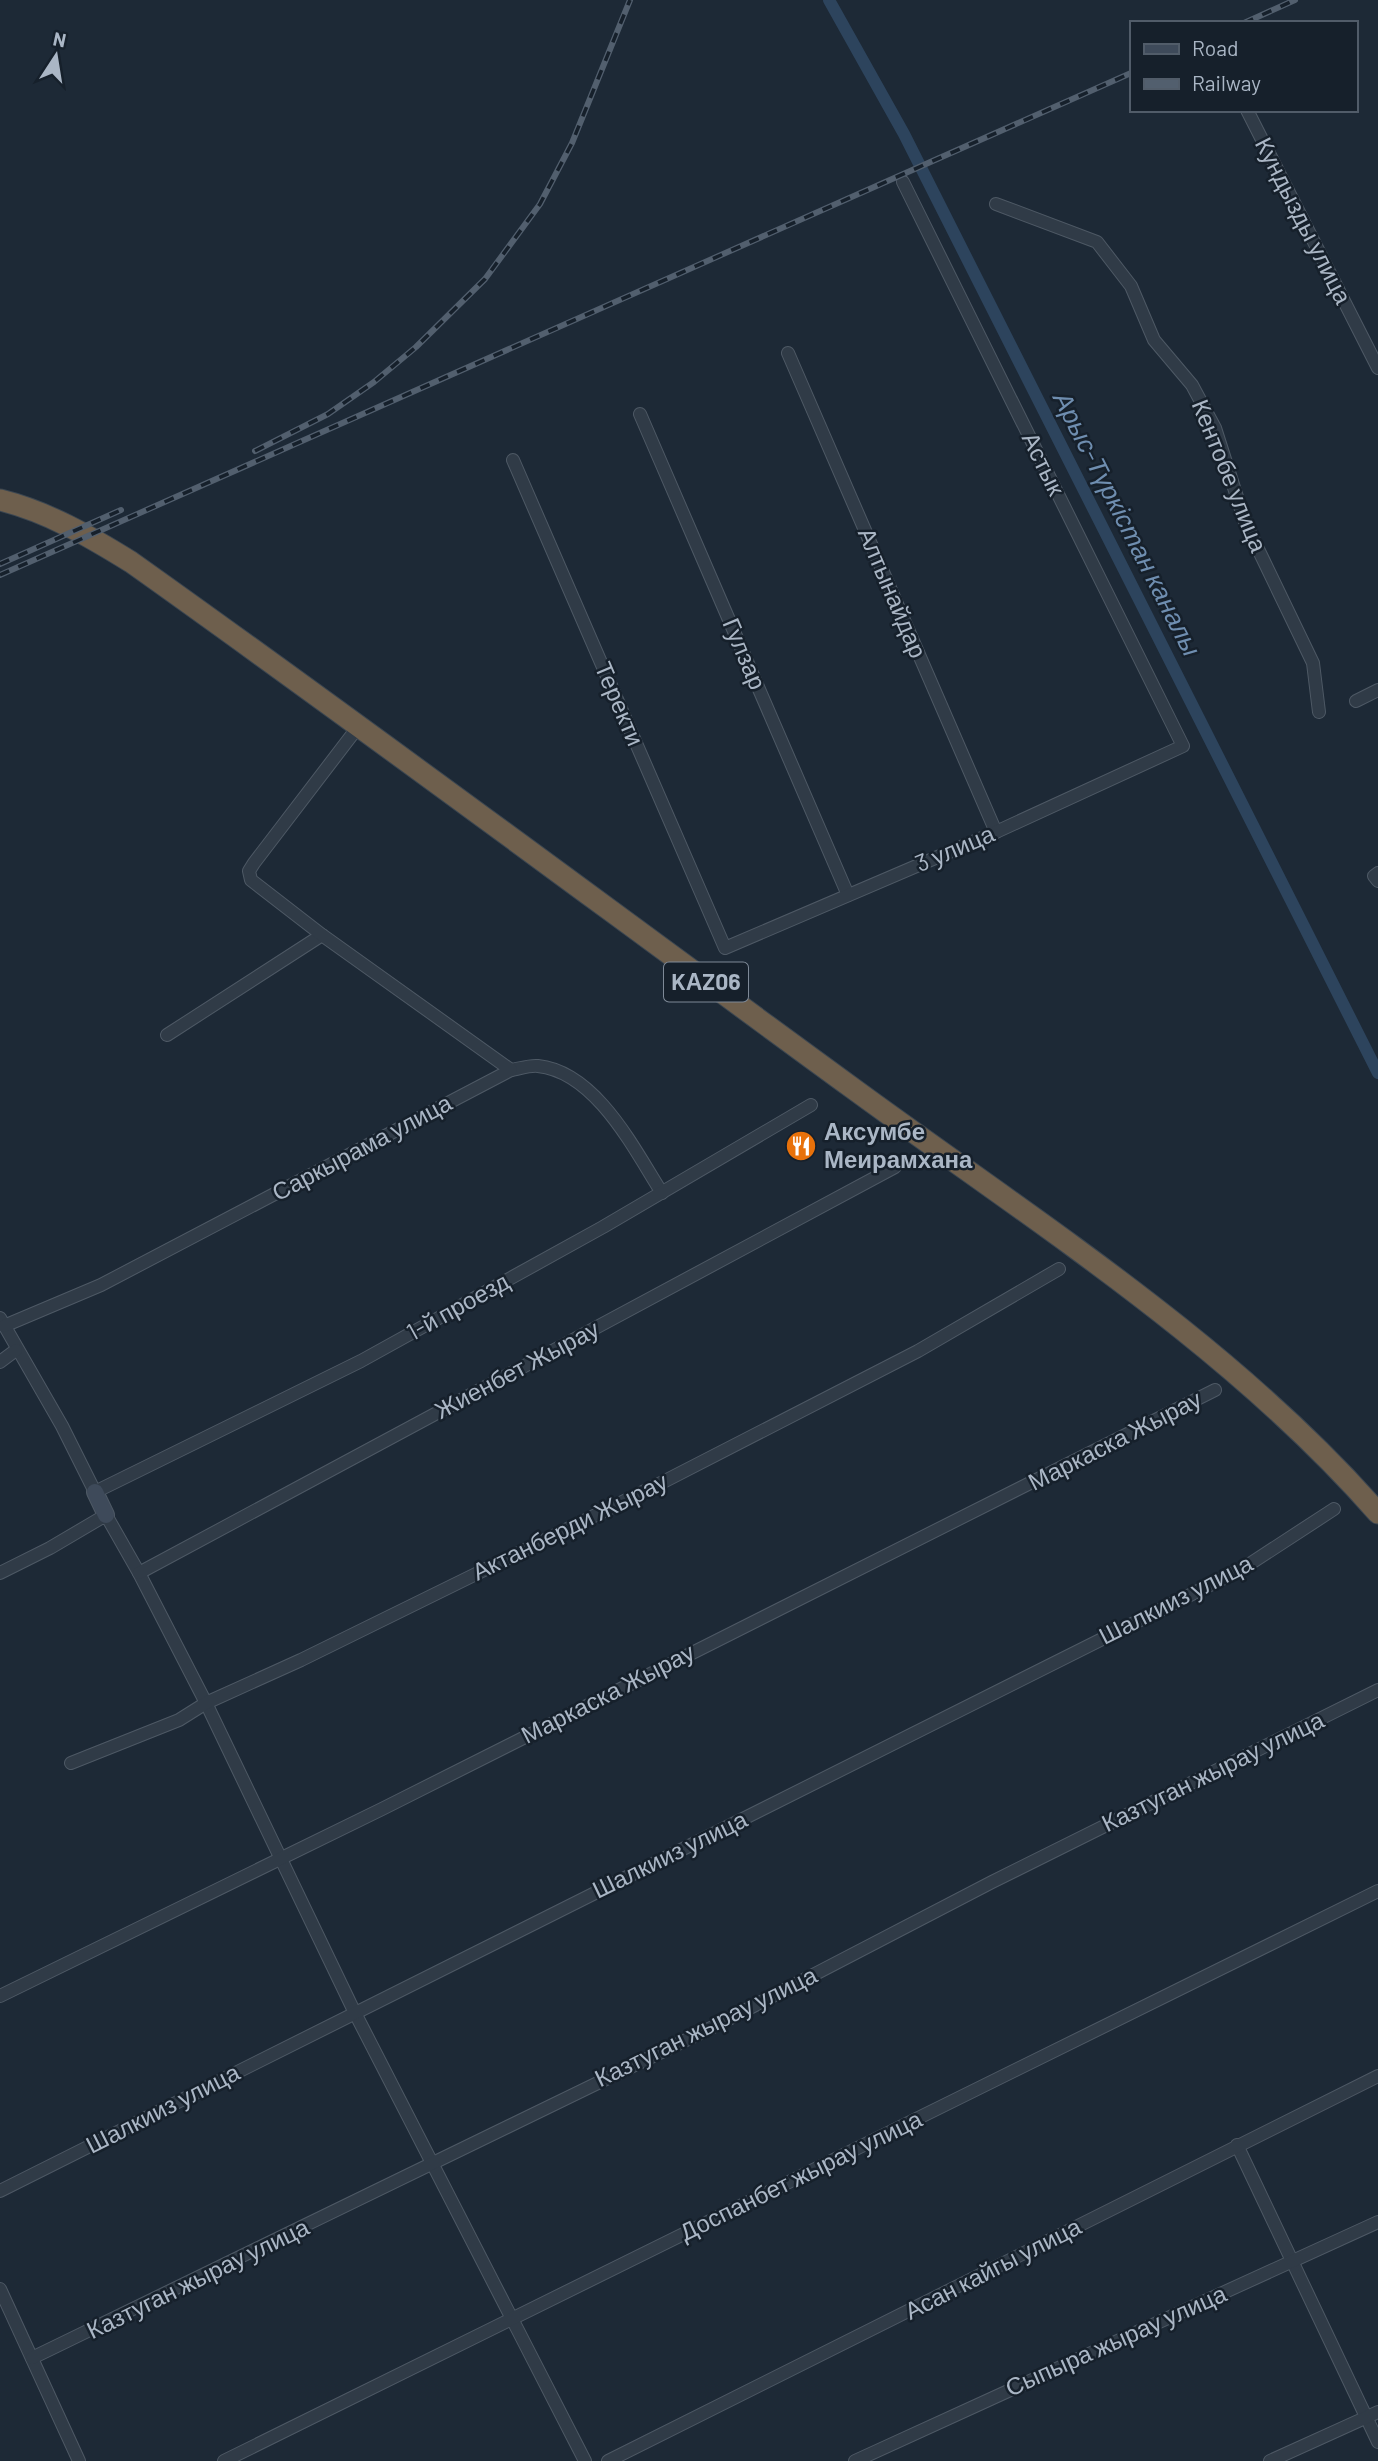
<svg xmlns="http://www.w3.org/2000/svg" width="1378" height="2461" viewBox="0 0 1378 2461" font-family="Barlow,sans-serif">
  <rect width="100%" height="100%" fill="#1d2936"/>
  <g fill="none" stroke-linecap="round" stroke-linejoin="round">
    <!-- canal -->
    <polyline stroke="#2d445d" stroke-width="12" points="829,0 904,134 1378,1073"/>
    <!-- street casing -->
    <g stroke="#4e5965" stroke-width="14">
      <g id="street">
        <polyline points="1247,110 1378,368"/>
        <polyline points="996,204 1097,242 1131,286 1154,340 1192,385 1215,428 1245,522 1313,663 1319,712"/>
        <polyline points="788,353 996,832"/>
        <polyline points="640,414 848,895"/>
        <polyline points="513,460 725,948 996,832 1183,746 903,182"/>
        <polyline points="1356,701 1378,690"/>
        <polyline points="1378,873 1374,876 1378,881"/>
        <polyline points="167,1035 322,935"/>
        <path d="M 511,1070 C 519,1069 529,1065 538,1066 C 596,1072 634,1149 662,1193"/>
        <polyline points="0,1318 62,1426 95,1492 361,1361 603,1227 811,1105"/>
        <polyline points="4,1326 101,1285 511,1070 322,935 251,880 249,871 254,863 358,727"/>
        <polyline points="0,1362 16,1350"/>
        <polyline points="0,1573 50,1548 106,1515 139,1573 206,1703 354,2011 585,2461"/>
        <polyline points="139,1573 895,1167"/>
        <polyline points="71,1763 179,1720 206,1703 301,1660 663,1482 918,1351 1059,1269"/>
        <polyline points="0,1996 382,1809 1215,1390"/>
        <polyline points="1237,2145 1378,2442"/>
        <polyline points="0,2191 1242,1569 1334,1509"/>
        <polyline points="0,2289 79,2461"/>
        <polyline points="32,2358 717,2025 992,1882 1378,1690"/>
        <polyline points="224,2461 1378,1891"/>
        <polyline points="608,2461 1378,2076"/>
        <polyline points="855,2461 1378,2222"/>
        <polyline points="1270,2461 1378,2412"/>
      </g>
    </g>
    <!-- secondary casing -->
    <g stroke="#4e5965" stroke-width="18">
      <polyline id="secondary" points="95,1492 106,1515"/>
    </g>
    <!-- highway casing -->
    <g stroke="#3b4651" stroke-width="23">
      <path id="highway" d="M 0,500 C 48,512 89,536 131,562 C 373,734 611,912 851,1087 C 1031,1219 1230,1344 1378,1513"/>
    </g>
    <!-- street -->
    <use href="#street" stroke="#303b47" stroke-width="12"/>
    <!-- secondary -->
    <use href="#secondary" stroke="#3e4a5a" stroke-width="16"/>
    <!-- highway -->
    <use href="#highway" stroke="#6e5f4d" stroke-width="21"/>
    <!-- rail casing -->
    <g stroke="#525f6e" stroke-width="6">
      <g id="rail">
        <polyline points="1244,23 1295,0"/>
        <polyline points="255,451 328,414 374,382 416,347 485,279 540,204 572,143 630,0"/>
        <polyline points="0,564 121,510"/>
        <polyline points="0,575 1131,73"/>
      </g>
    </g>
    <!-- rail -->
    <use href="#rail" stroke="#16202b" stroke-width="3.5" stroke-dasharray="10" stroke-linecap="butt"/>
  </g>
  <!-- icons -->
  <defs>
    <g id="restaurant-disc" transform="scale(1.575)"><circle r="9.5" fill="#e8710a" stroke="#16202b"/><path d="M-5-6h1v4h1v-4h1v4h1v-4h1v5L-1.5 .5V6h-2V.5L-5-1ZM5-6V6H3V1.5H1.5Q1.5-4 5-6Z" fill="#fff"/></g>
  </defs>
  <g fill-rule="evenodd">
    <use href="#restaurant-disc" x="801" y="1146"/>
  </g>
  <g text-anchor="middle" stroke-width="5" stroke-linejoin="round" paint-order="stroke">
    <!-- shield labels -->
    <rect fill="#16202b" stroke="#7e8997" stroke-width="2" x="664" y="962.5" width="84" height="39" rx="5"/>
    <g font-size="23" font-weight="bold" fill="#aab6c5">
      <text x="706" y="990">KАZ06</text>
    </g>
    <!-- street labels -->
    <g font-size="24" fill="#aab6c5" stroke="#16202b">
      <text transform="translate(1303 221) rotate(63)" y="8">Кундызды улица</text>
      <text transform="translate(1043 464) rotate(64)" y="8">Астык</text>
      <text transform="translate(1229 476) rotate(68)" y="8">Кентобе улица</text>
      <text transform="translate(892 593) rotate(67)" y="8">Алтынайдар</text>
      <text transform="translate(744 654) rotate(67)" y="8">Гулзар</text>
      <text transform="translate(619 704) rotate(67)" y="8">Теректи</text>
      <text transform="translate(955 849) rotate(-23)" y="8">3 улица</text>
      <text transform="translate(362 1148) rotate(-28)" y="8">Саркырама улица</text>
      <text transform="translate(458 1307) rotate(-29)" y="8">1-й проезд</text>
      <text transform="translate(517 1370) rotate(-28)" y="8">Жиенбет Жырау</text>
      <text transform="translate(1115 1441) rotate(-27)" y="8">Маркаска Жырау</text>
      <text transform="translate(570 1527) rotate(-26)" y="8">Актанберди Жырау</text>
      <text transform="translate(1176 1600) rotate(-27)" y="8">Шалкииз улица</text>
      <text transform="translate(608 1694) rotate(-27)" y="8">Маркаска Жырау</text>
      <text transform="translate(1213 1772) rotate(-26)" y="8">Казтуган жырау улица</text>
      <text transform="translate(670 1855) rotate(-26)" y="8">Шалкииз улица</text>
      <text transform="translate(706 2027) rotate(-26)" y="8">Казтуган жырау улица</text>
      <text transform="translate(163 2109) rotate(-27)" y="8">Шалкииз улица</text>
      <text transform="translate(801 2176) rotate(-26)" y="8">Доспанбет жырау улица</text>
      <text transform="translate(993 2269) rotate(-27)" y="8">Асан кайгы улица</text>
      <text transform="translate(198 2279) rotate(-26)" y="8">Казтуган жырау улица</text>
      <text transform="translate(1116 2341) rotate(-24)" y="8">Сыпыра жырау улица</text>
    </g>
    <!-- poi labels -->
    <g font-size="24" font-weight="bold" fill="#aab6c5" stroke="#16202b" text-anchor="start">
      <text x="824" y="1140">Аксумбе<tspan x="824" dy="28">Меирамхана</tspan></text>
    </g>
    <!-- water labels -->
    <g font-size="26" font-style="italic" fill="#6f8eb0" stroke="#16202b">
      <text transform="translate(1127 524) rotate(63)" y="9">Арыс-Түркістан каналы</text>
    </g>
  </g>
  <!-- legend -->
  <rect x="1130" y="21" width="228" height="91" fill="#16202b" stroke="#515c69" stroke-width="2"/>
  <rect x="1144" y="44" width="35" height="10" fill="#3e4a5a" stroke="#515c69" stroke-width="2"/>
  <text x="1192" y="56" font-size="21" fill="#aab6c5">Road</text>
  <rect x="1144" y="79" width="35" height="10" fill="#525f6e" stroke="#515c69" stroke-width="2"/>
  <text x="1192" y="91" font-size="21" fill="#aab6c5">Railway</text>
  <!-- north arrow -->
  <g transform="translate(56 56) rotate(12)" stroke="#16202b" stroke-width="5" paint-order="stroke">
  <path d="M0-5L12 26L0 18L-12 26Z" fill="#aab6c5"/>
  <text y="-10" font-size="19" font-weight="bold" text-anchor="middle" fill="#aab6c5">N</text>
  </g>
</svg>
